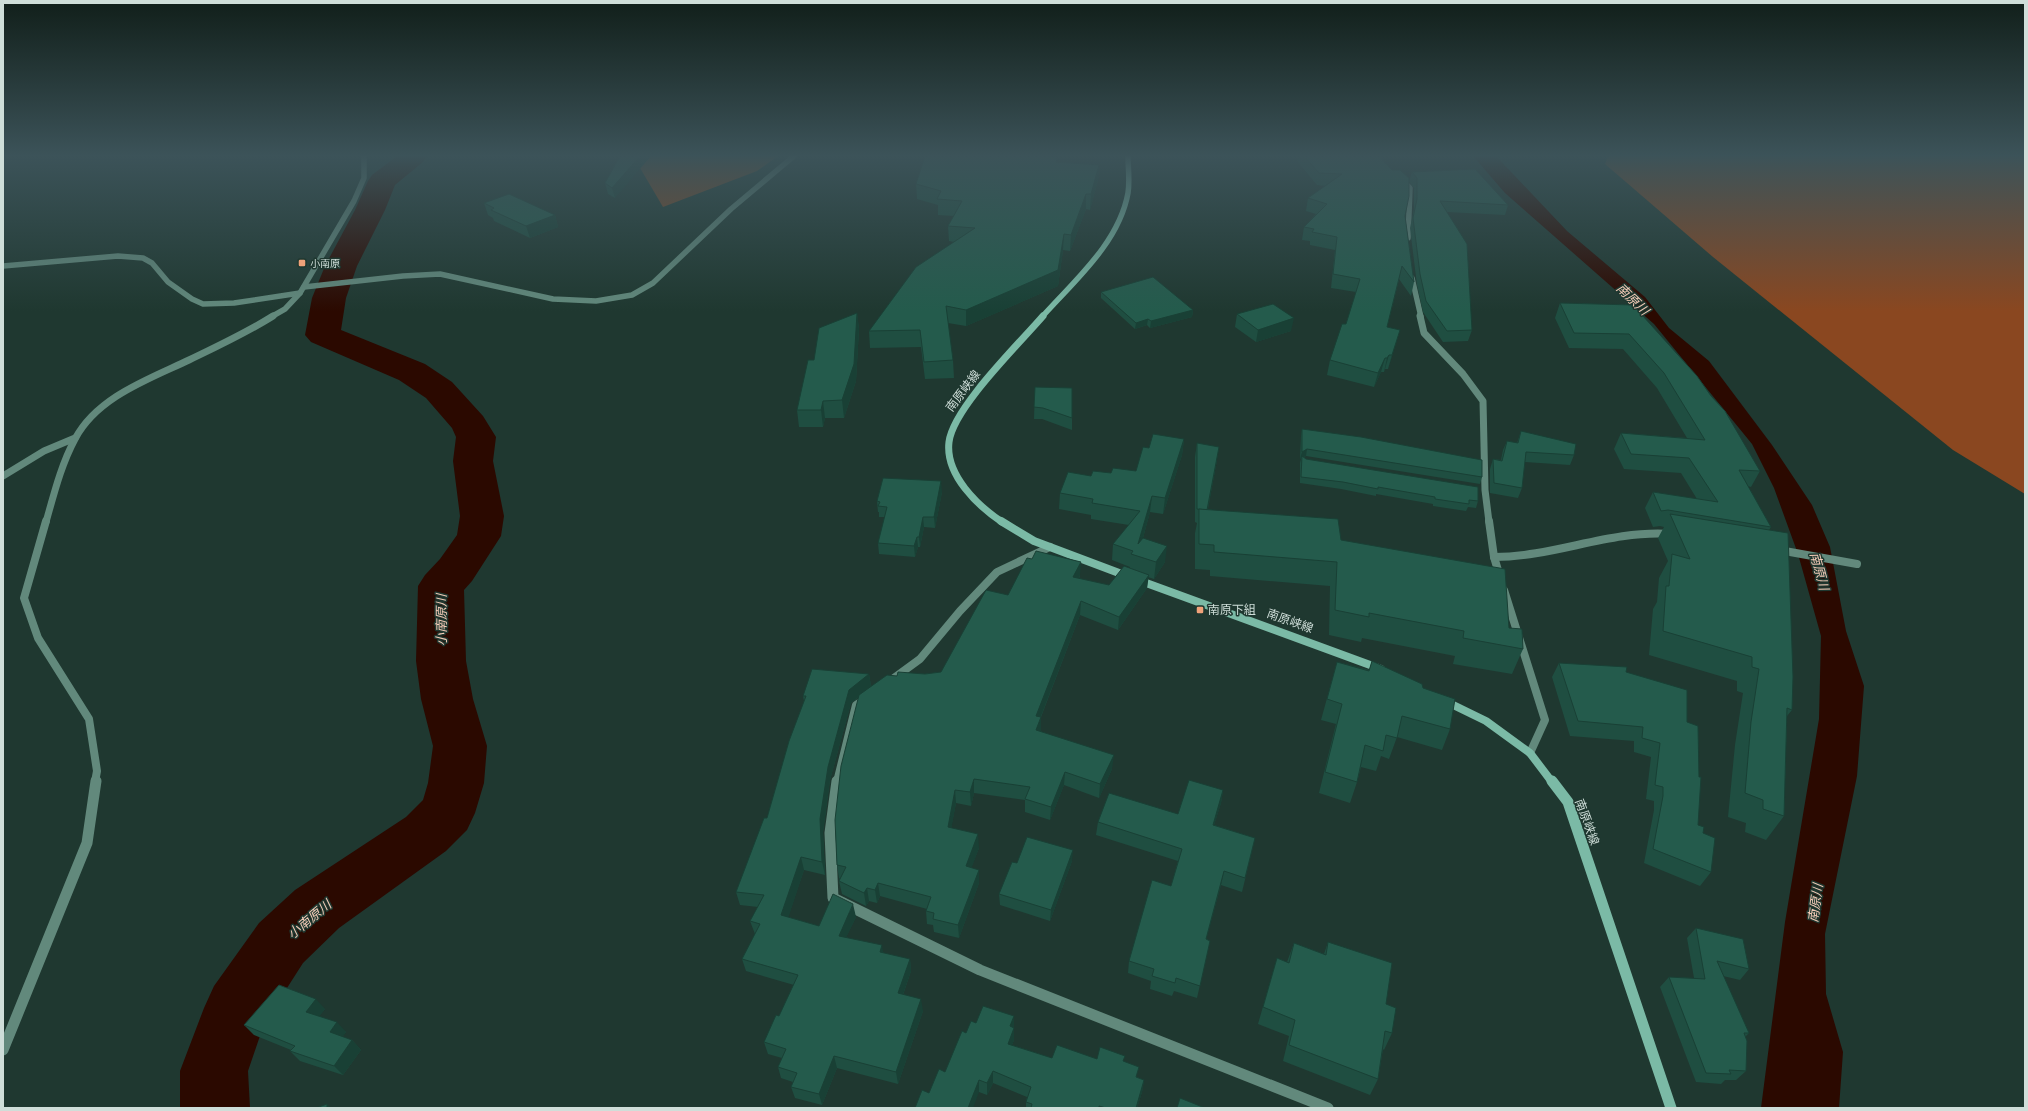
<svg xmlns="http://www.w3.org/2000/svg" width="2028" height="1111" viewBox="0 0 2028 1111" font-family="'Alegreya Sans','Noto Sans JP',sans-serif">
  <rect width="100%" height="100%" fill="#1f3830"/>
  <!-- forest -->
  <g fill="#8a4720">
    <polygon points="633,156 778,156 757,171 663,207"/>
    <polygon points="1608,156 2025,156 2025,494 1953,450 1713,257 1605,164"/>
  </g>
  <!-- water -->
  <polygon fill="#2b0900" points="1473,156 1496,156 1567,231 1645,297 1669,328 1709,361 1772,445 1812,505 1830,547 1846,631 1864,686 1857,776 1825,934 1826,994 1843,1052 1839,1108 1761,1108 1785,922 1819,719 1821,636 1798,554 1774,488 1752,444 1654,324 1505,193"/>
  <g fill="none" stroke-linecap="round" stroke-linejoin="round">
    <!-- river -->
    <polygon fill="#2b0900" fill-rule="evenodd" points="397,156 427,156 423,162 395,185 385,210 357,266 346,298 341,330 425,364 452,382 483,416 496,437 493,461 504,516 501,536 472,581 464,590 466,661 473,699 487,746 484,783 475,813 467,830 446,851 339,928 303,963 264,1024 248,1071 250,1108 180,1108 180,1071 204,1008 214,986 259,923 295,890 406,817 423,800 428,783 433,746 421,699 416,661 418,586 425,575 440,559 457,535 460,516 453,461 456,437 452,428 426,398 399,380 311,342 305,335 312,298 325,266 355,210 368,181 372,175"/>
    <!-- service -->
    <polyline stroke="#62897c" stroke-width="5.5" points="3,266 118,256 143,258 152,263 168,282 192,299 203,304 234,303 300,293"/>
    <!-- minor-far3 -->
    <g stroke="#62897c" stroke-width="5.5">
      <polyline points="1402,180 1410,188 1408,238"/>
      <polyline points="1412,278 1421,317"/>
      <polyline points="304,287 403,276 440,274 553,299 596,301 632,295 653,283 731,209 794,156"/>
    </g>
    <!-- minor-far2 -->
    <g stroke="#62897c" stroke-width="7">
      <polyline points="1420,316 1424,333 1463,374 1483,401 1485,490 1489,522"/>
      <polyline points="3,476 44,451 75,438"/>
    </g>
    <!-- minor-far1 -->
    <g stroke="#62897c" stroke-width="8">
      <polyline points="1489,521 1494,557 1500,577"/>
      <polyline points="1779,550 1857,564"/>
      <path d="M 1494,557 C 1555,557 1609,530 1670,534"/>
      <polyline points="1504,590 1545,720 1530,753"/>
      <polyline points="894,678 920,659 960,611 997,572 1050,547"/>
      <polyline points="837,782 856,705 865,699"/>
    </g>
    <!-- minor -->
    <polyline stroke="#62897c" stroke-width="11" points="837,781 830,833 833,898 980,970 1328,1108"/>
    <!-- tertiary-far3 -->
    <polyline stroke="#62897c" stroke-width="5.5" points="271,317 285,309 300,293 354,201 364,178 364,156"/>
    <!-- tertiary-far2 -->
    <path stroke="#62897c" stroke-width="7" d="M 46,522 C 54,494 61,465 75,439 C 97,397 149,379 189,360 C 218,346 246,333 273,316"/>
    <!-- tertiary-far1 -->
    <polyline stroke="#62897c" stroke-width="8" points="46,521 24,598 38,638 89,719 97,771 95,782"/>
    <!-- tertiary -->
    <polyline stroke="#62897c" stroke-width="11" points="3,1050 87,843 96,781"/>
    <!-- secondary-far3 -->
    <path stroke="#7bbaa6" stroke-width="5.5" d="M 1042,317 C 1074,281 1119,243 1128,193 C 1130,181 1128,168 1128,156"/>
    <!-- secondary-far2 -->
    <path stroke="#7bbaa6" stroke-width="7" d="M 1002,522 C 978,506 945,475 949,442 C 953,408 1019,344 1043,316"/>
    <!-- secondary-far1 -->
    <g stroke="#7bbaa6" stroke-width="8">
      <polyline points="1001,521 1034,541 1127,576"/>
      <polyline points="1138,580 1381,669"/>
      <polyline points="1445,701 1486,721 1530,753 1552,782"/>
    </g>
    <!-- secondary -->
    <polyline stroke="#7bbaa6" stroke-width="11" points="1552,781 1568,802 1671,1108"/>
  </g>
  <!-- wall -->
  <g fill="#1f4e41">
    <polygon points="620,156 615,198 608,194 605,183"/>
    <polygon points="1299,156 1379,156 1405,216 1414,282 1411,296 1399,279 1387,327 1400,330 1388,369 1385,369 1384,372 1381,372 1374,387 1327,375 1330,360 1346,324 1356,292 1331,288 1335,250 1310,245 1310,241 1302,240 1304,227 1316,214 1306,211 1308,198 1326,186 1317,185 1298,162"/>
    <polygon points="1050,157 1057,162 1099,165 1098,180 1090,210 1086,209 1070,251 1063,250 1058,286 966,326 948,323 953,360 954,378 925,379 921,347 870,348 869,331 954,242 949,241 948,226 954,216 938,215 938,205 917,199 916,184"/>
    <polygon points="1412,172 1508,205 1505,215 1447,212 1472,330 1468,341 1443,342 1423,312 1417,285 1410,228 1414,209 1414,188 1409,182"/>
    <polygon points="484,203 555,215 558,227 530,238 494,221 493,218 488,215"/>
    <polygon points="1101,292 1193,310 1192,317 1150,328 1147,325 1135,329 1101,298"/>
    <polygon points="1560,303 1633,305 1760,471 1751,487 1748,486 1771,527 1769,530 1792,710 1787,716 1784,816 1766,840 1745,832 1746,823 1728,817 1735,745 1743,693 1737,691 1737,681 1649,655 1653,609 1657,602 1659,578 1668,561 1658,538 1664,527 1660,526 1653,527 1645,508 1653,492 1697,499 1681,473 1624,469 1614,449 1621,433 1687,438 1657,388 1623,349 1569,348 1555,318"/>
    <polygon points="857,313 859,329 856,381 844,418 825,418 823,427 799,427 797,410 814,360"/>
    <polygon points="1237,314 1291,331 1256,342 1235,327"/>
    <polygon points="1035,387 1072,418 1072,430 1042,419 1034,419"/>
    <polygon points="1302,429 1482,477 1480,484 1306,456 1304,457 1306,459 1478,501 1476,508 1468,507 1466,511 1433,506 1433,504 1376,494 1376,496 1341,489 1300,483 1300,463 1301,459 1300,459 1301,436"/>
    <polygon points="1521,431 1574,455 1570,465 1525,462 1522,488 1518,498 1490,493 1490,469 1493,459 1501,460 1503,450 1507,441 1517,443"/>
    <polygon points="1184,439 1182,455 1163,514 1150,512 1143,538 1165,562 1154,579 1148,577 1147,588 1118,630 1080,615 1041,717 1040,731 1112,769 1099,798 1064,785 1050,820 1025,812 1025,800 974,793 971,806 956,803 951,828 979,848 971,868 979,870 979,883 959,938 934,932 933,925 927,924 926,911 927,909 880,896 877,903 869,901 866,906 842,894 839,881 840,879 839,878 837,865 859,697 851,703 830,780 823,832 825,875 804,870 788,917 819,926 856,917 846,937 883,953 910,959 911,971 903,995 923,1011 898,1084 837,1068 822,1105 795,1098 791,1087 793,1082 781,1078 778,1067 782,1058 768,1054 764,1042 779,1016 794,985 746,971 742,959 755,934 750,921 758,907 740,905 736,892 767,818 804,701 803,696 869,674 871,686 897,676 925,674 941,672 1008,595 1080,575 1079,579 1109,585 1130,568 1130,567 1112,560 1113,544 1129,525 1091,519 1091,515 1059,509 1060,493 1091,476 1111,473 1136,471 1149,448"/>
    <polygon points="1197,443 1217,460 1208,509 1341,540 1509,628 1523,649 1512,674 1453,664 1455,656 1362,638 1361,642 1329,635 1330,586 1210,576 1210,570 1195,569 1195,533 1197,523 1195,522 1195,457"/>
    <polygon points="942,492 935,528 924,527 920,547 918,547 915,557 879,554 878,543 885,517 879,517 879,512 878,512 877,501"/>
    <polygon points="1372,661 1423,688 1450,729 1442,750 1397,737 1389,759 1381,756 1376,771 1361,767 1357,782 1350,803 1319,793 1336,724 1321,720 1337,662 1369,670"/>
    <polygon points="1559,663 1626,672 1687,722 1698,825 1703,833 1711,872 1700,886 1644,863 1654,810 1654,801 1646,799 1651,757 1634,752 1634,741 1570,736 1552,677"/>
    <polygon points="1223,790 1221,803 1214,825 1255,838 1242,892 1221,885 1206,939 1210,941 1197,998 1174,991 1172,996 1150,989 1151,981 1128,973 1129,961 1171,886 1178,861 1096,835 1098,822 1178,814"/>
    <polygon points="1072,861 1050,921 1000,905 999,894 1017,863"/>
    <polygon points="1696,928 1749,969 1740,980 1723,976 1749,1033 1745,1037 1746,1071 1736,1080 1725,1080 1721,1084 1696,1082 1660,987 1669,977 1694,978 1687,938"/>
    <polygon points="1328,942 1386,1004 1392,1033 1384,1050 1383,1049 1378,1079 1370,1095 1283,1061 1289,1036 1258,1024 1277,958 1287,962 1294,943 1324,954"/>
    <polygon points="325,1009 319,1016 346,1032 342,1037 352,1040 361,1050 343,1075 300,1061 290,1051 291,1050 254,1035 244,1025"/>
    <polygon points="1014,1016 1014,1040 1012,1045 1052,1058 1097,1059 1124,1061 1137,1077 1144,1080 1142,1092 1137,1108 1026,1108 1026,1102 1027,1097 993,1083 987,1095 979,1092 929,1093 945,1072 976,1023"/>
  </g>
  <!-- shaded-wall -->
  <g fill="#194035">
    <polygon points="640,156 651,156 615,198 612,188"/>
    <polygon points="1099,165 1098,180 1090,210 1091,194"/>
    <polygon points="1086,194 1086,209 1070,251 1071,235"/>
    <polygon points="555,215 558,227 530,238 526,226"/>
    <polygon points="1064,234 1063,250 1058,286 966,326 966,310"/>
    <polygon points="1193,310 1192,317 1150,328 1151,321"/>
    <polygon points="857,313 859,329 856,381 844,418 842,400"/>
    <polygon points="1294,318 1291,331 1256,342 1258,330"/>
    <polygon points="1148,319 1147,325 1135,329 1136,323"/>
    <polygon points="1400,330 1396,344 1388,369 1392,355"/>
    <polygon points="1389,355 1385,369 1384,372 1387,358"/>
    <polygon points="1385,358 1381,372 1374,387 1378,373"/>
    <polygon points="823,401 825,418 823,427 821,410"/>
    <polygon points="1184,439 1182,455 1163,514 1165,498"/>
    <polygon points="1219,447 1217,460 1205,523 1207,510"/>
    <polygon points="1307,449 1306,456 1302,458 1302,456 1301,459 1300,459 1302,452"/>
    <polygon points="941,481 942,492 935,528 934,517"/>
    <polygon points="1152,496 1150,512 1138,556 1138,544"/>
    <polygon points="923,517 924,527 920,547 919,537"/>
    <polygon points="917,537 918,547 915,557 914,546"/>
    <polygon points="1167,546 1165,562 1154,579 1156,562"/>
    <polygon points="1081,562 1080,575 1073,591 1073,577"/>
    <polygon points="1149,575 1147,588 1118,630 1119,617"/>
    <polygon points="1081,601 1080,615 1036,729 1036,716"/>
    <polygon points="869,674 871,687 851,703 830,780 823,832 825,875 822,862 820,819 828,767 849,690"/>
    <polygon points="1041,717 1041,731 1036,743 1036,730"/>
    <polygon points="1114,755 1112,769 1099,798 1100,784"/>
    <polygon points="1065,772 1064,785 1050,820 1051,807"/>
    <polygon points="974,779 974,793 971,806 970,792"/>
    <polygon points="955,790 956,803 949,841 948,827"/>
    <polygon points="1223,790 1221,803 1210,838 1213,825"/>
    <polygon points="978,834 979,848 967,880 966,866"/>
    <polygon points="1073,850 1072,861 1050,921 1051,910"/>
    <polygon points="801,857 804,870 785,928 781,915"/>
    <polygon points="979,870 979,883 959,938 958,925"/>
    <polygon points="1224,871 1221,885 1203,952 1206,939"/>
    <polygon points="878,883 880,896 877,903 875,890"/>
    <polygon points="867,888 869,901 866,906 864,893"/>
    <polygon points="853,904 856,917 841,948 839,936"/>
    <polygon points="882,945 884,957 880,952"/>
    <polygon points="910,959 911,971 899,1006 898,993"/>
    <polygon points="316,999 325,1009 315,1022 306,1012"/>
    <polygon points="921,999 923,1011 898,1084 896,1072"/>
    <polygon points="1014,1016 1014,1040 1008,1056 1008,1044 1010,1026"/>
    <polygon points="337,1022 346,1032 339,1042 330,1032"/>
    <polygon points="352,1040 361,1050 343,1075 334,1066"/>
    <polygon points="834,1056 837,1068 822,1105 819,1094"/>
    <polygon points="993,1071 993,1083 987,1095 987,1083"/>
    <polygon points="979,1080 979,1092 973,1108 968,1108"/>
    <polygon points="1144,1080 1142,1092 1137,1108 1136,1108"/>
    <polygon points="327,1104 331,1108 327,1108"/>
  </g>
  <!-- building -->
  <g fill="#245b4c" stroke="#194035">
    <polygon points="620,156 640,156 612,188 605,183"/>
    <polygon points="925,156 1050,156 1050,157 1057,157 1056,162 1099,165 1091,194 1086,194 1071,235 1064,234 1058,270 966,310 946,306 953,360 924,362 920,330 869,331 916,267 975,228 948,226 962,201 937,199 941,191 916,184"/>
    <polygon points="1304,156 1379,156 1392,170 1400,170 1409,178 1409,196 1405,216 1414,282 1402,266 1387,327 1400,330 1392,355 1389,355 1387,358 1385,358 1378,373 1330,360 1342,324 1346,324 1360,279 1333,274 1337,237 1312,232 1314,229 1304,227 1327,204 1308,198 1342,174 1319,173"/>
    <polygon points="1475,169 1508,205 1440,201 1467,244 1472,330 1447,331 1426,301 1420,274 1413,218 1417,199 1417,178 1412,172"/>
    <polygon points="509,194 555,215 526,226 491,210 494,208 484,203"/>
    <polygon points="1153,277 1193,310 1151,321 1148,319 1136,323 1101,292"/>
    <polygon points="1560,303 1633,305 1697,376 1711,396 1725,411 1760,471 1739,470 1771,527 1668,510 1661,511 1653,492 1718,502 1689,458 1631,454 1621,433 1705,440 1664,373 1629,334 1574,333"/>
    <polygon points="1273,304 1294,318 1258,330 1237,314"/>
    <polygon points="857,313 854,364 842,400 823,401 821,410 797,410 808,360 814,360 819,328"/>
    <polygon points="1035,387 1072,388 1072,418 1043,408 1034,407"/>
    <polygon points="1302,429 1361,437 1482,460 1482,477 1307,449 1302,452"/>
    <polygon points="1521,431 1576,444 1574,455 1526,452 1522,488 1494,483 1493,459 1502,461 1507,441 1518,443"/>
    <polygon points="1153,434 1184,439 1165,498 1152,496 1138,544 1143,538 1167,546 1156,562 1131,554 1133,551 1113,544 1140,511 1092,503 1093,499 1060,493 1068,472 1091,476 1093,471 1111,473 1113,468 1136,471 1143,447 1149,448"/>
    <polygon points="1197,443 1219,447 1207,510 1197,509"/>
    <polygon points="1302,456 1306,459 1478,487 1478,501 1469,500 1469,504 1435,499 1435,497 1378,487 1378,489 1343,482 1301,477"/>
    <polygon points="883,478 941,481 934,517 923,517 919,537 917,537 914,546 878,543 887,507 878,506 880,502 877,501"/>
    <polygon points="1199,509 1338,519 1341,540 1505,569 1509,628 1522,629 1523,649 1463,638 1464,631 1369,613 1369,617 1335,610 1337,562 1214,552 1214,545 1199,544"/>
    <polygon points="1670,514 1788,533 1793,677 1792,710 1787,708 1784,816 1763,809 1763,800 1745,793 1751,722 1759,669 1752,667 1752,657 1663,631 1666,586 1669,586 1672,554 1690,559"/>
    <polygon points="1036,551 1081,562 1073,577 1109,585 1124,566 1149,575 1119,617 1081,601 1036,716 1041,717 1036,730 1114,755 1100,784 1065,772 1051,807 1025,799 1030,787 974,779 970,792 955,790 948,827 978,834 966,866 979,870 958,925 933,919 934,913 926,911 931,897 878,883 875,890 867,888 864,893 839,881 846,867 837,865 835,820 841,766 859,695 887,675 897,676 898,672 925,674 941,672 986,590 1008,595 1027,558 1032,559"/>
    <polygon points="1372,661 1422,684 1423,688 1455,699 1450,729 1402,716 1397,738 1386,735 1383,751 1365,745 1357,782 1325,772 1342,704 1327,699 1337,662 1369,671"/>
    <polygon points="1559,663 1627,667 1626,672 1687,690 1687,722 1698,726 1699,777 1701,777 1698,825 1704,827 1703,833 1715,838 1711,872 1653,849 1663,796 1663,787 1655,785 1660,743 1642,738 1643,727 1578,721"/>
    <polygon points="812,669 869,674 849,690 828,767 820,819 822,862 801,857 781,915 819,926 833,894 853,904 839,936 882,945 880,952 910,959 898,993 921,999 896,1072 834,1056 819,1094 791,1087 797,1073 778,1067 786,1049 764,1042 776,1015 779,1016 798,975 742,959 760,924 750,921 764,895 736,892 764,818 767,818 789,741 806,696 803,696"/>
    <polygon points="1189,780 1223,790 1213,825 1255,838 1245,878 1224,871 1206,939 1210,941 1200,986 1176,978 1175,983 1152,976 1154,969 1129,961 1152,880 1171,886 1182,849 1098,822 1109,793 1178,814"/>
    <polygon points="1027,837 1073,850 1051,910 999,894 1012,862 1017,863"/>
    <polygon points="1696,928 1743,939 1749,969 1717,961 1749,1033 1744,1033 1747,1041 1746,1071 1729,1070 1731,1074 1706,1073 1669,977 1705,979"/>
    <polygon points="1328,942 1392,963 1386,1004 1396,1008 1392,1033 1385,1031 1378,1079 1289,1045 1295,1020 1263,1007 1277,958 1289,963 1294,943 1326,955"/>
    <polygon points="279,985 316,999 306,1012 337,1022 330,1032 352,1040 334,1066 290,1051 295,1046 244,1025"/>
    <polygon points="983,1006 1014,1016 1010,1026 1014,1028 1008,1044 1052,1058 1057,1045 1097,1059 1100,1047 1125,1056 1123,1061 1139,1067 1136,1077 1144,1080 1136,1108 1106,1108 1099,1106 1099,1108 1031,1108 1032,1104 1026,1102 1031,1087 993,1071 987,1083 979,1080 968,1108 915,1108 922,1090 929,1093 939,1069 945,1072 962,1031 966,1033 971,1021 976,1023"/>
    <polygon points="1180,1098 1205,1108 1177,1108"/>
    <polygon points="327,1104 327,1108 316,1108"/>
  </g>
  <!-- sky -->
  <linearGradient id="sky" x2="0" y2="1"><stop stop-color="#111f1a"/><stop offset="0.5" stop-color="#3c5359"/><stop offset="1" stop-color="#3c5359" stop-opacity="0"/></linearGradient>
  <rect width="2028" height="311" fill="url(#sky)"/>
  <!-- markers -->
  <g fill="#f0a27a" stroke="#1f3830" stroke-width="1.5">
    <rect x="298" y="259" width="8" height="8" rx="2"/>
    <rect x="1196" y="606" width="8" height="8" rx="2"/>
  </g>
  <g text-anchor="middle" stroke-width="3" stroke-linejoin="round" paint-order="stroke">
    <!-- far-poi labels -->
    <g font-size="10" fill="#cfded9" stroke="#1f3830" text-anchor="start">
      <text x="310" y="267">小南原</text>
    </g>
    <!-- street labels -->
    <g font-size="12" fill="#cfded9" stroke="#1f3830">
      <text transform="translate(963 391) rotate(-53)" y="4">南原峡線</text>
      <text transform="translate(1290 621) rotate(20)" y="4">南原峡線</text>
      <text transform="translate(1587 822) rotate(70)" y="4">南原峡線</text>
    </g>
    <!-- poi labels -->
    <g font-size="12" fill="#cfded9" stroke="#1f3830" text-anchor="start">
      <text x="1208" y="614">南原下組</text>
    </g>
    <!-- water labels -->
    <g font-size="13" font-style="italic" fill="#f4cbb7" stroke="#1f3830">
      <text transform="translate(1633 299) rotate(44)" y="5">南原川</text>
      <text transform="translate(1820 571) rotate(75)" y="5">南原川</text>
      <text transform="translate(441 620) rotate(-90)" y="5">小南原川</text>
      <text transform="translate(1815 903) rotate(-82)" y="5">南原川</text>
      <text transform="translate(309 919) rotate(-40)" y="5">小南原川</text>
    </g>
  </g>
  <!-- border -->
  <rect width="2028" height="1111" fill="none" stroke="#cfded9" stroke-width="8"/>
</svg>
